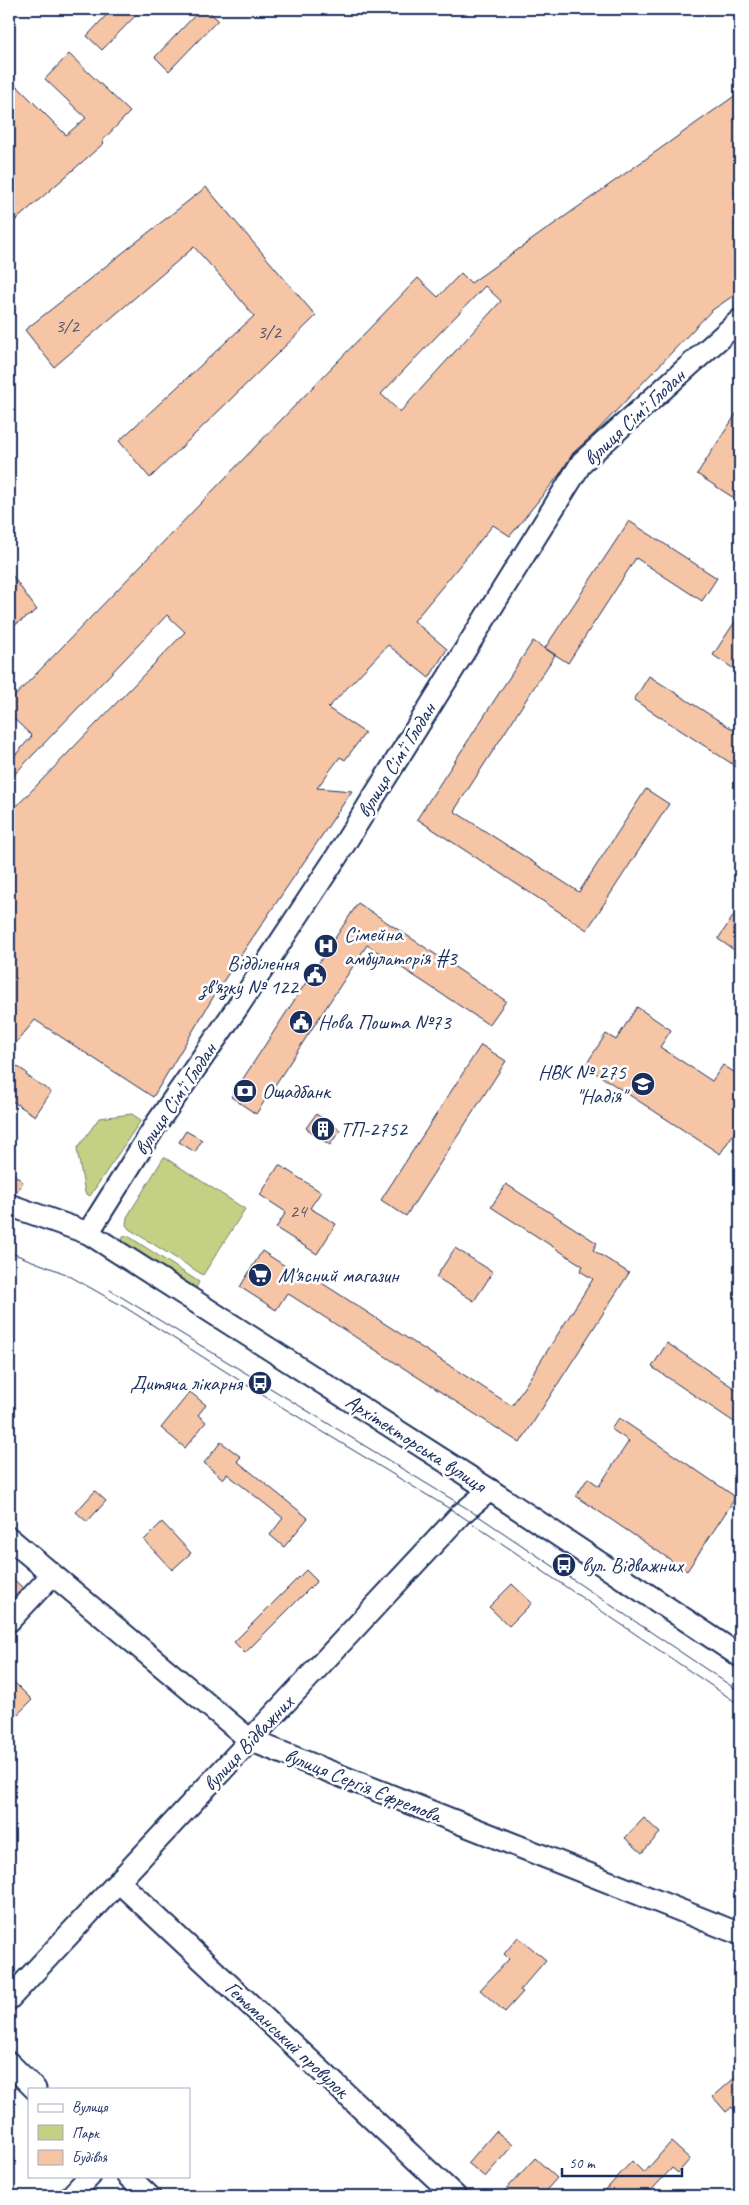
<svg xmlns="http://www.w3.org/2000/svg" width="749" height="2205" viewBox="0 0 749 2205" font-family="Caveat,sans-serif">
  <rect width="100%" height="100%" fill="#fff"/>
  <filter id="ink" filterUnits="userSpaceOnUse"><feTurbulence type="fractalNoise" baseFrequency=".02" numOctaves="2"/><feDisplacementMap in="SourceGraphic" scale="10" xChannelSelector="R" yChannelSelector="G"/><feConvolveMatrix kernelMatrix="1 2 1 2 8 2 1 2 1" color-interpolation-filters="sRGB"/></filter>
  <g filter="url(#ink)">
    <!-- green -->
    <g fill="#c4d084" stroke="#708071">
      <polygon points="132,1114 141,1120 90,1196 85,1193 77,1149 99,1118"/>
      <polygon points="164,1157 245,1209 203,1275 129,1229 126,1225 127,1217"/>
      <polygon points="124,1236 128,1236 199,1282 196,1288 124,1243 122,1239"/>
    </g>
    <!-- building -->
    <g fill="#f5c5a5" stroke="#1b2f5e" fill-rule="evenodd">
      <polygon points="112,9 142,9 102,50 87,36"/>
      <polygon points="201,9 206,9 218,20 169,71 155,57"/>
      <polygon points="69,54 130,112 102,141 104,143 9,226 9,78 66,135 86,118 45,79"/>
      <path d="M 740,92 L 740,291 L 711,311 L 595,433 L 573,453 L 559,475 L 510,536 L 493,525 L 414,621 L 447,649 L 429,678 L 388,645 L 328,708 L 365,733 L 345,760 L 340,757 L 317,788 L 352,791 L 220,986 L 153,1097 L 35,1020 L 9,1051 L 9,814 L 185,632 L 167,615 L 9,780 L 9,762 L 32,736 L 9,714 L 9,702 L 418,278 L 438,297 L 461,273 L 471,283 ZM 485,286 L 501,301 L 400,412 L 381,394 Z"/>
      <polygon points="206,187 316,316 150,478 119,441 254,316 229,286 194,247 54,367 25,330"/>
      <polygon points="740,408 740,502 697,474"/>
      <polygon points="629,521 717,578 702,601 636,558 568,663 545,648"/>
      <polygon points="9,571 37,610 9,629"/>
      <polygon points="740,614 740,673 713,655"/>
      <polygon points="533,641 555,655 454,811 579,892 646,789 669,804 587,930 417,819"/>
      <polygon points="649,676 740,734 740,769 634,700"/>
      <polygon points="358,903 506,1001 489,1025 367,945 256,1114 231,1097"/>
      <polygon points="740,906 740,954 718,939"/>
      <polygon points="637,1007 671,1030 660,1047 712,1081 723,1065 740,1076 740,1124 720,1154 585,1066 606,1034 616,1040"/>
      <polygon points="481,1045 506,1061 406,1216 381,1200"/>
      <polygon points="9,1061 27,1073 26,1075 51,1092 35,1116 9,1099"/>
      <polygon points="316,1114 340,1130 330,1145 306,1128"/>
      <polygon points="186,1131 202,1140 195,1152 179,1142"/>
      <polygon points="279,1165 321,1192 310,1208 336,1224 317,1254 276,1228 286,1212 260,1195"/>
      <polygon points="9,1170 23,1182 15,1194 9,1193"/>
      <polygon points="506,1184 597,1243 593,1250 629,1273 520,1443 287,1293 276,1310 240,1287 262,1251 305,1279 308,1274 512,1406 593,1279 580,1271 583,1266 491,1207"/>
      <polygon points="455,1248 493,1272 474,1301 436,1277"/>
      <polygon points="667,1343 740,1392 740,1426 652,1367"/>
      <polygon points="190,1392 206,1405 198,1415 206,1422 185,1448 161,1428"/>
      <polygon points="619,1418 736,1497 687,1571 576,1496 588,1478 599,1486 629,1441 611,1429"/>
      <polygon points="221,1442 241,1457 237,1461 308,1518 284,1547 270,1535 283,1518 227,1474 223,1479 204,1463"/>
      <polygon points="95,1491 106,1501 87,1522 76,1512"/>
      <polygon points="162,1522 191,1553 172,1570 144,1540"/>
      <polygon points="306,1570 317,1581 245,1653 234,1642"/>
      <polygon points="9,1575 23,1588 9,1603"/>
      <polygon points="512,1584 532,1603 509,1626 489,1607"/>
      <polygon points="9,1677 32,1700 9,1723"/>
      <polygon points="644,1818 660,1833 642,1853 625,1838"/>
      <polygon points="518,1937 546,1960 520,1990 523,1992 505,2012 480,1990 509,1959 504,1954"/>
      <polygon points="740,2073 740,2117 732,2107 726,2112 713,2097"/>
      <polygon points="496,2131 513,2145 485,2177 468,2163"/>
      <polygon points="671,2142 690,2159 678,2173 672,2168 646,2196 600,2196 632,2161 644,2173"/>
      <polygon points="535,2158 557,2178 541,2196 500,2196"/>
    </g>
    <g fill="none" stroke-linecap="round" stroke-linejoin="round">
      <!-- minor casing -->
      <g stroke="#1b2f5e" stroke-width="25">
        <g id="minor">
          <polyline points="9,1205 88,1233 490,1490 740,1656"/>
          <polyline points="88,1233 157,1123 239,1005 337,856 582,462 740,320"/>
          <polyline points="9,1538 250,1740 740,1934"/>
          <polyline points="9,1621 52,1575"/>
          <polyline points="119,1882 455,2196"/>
          <polyline points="9,1999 460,1515 490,1490"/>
          <polyline points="9,2063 35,2089"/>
          <polyline points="128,2176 149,2196"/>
          <polyline points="71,2196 90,2176"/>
        </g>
      </g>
      <!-- minor -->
      <use href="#minor" stroke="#fff" stroke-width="21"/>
      <!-- tram -->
      <g stroke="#1b2f5e" stroke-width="1">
        <polyline points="9,1252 66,1274 126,1308 272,1401 460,1515 740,1705"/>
        <polyline points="110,1290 468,1509 740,1692"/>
      </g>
    </g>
  </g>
  <!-- icons -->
  <defs>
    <g id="hospital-disc" transform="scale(1.25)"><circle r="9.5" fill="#1b2f5e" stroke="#fff"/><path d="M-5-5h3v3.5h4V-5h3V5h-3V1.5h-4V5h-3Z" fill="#fff"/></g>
    <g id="civic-disc" transform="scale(1.25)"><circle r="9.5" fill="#1b2f5e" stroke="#fff"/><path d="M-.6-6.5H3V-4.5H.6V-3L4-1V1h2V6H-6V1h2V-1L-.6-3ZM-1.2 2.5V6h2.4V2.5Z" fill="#fff"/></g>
    <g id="school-disc" transform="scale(1.25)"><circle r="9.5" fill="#1b2f5e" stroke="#fff"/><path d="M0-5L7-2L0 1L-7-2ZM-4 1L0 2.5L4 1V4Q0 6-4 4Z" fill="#fff"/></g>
    <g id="bank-disc" transform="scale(1.25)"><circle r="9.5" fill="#1b2f5e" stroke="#fff"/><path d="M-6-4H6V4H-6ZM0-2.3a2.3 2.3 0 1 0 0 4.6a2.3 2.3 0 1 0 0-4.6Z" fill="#fff"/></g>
    <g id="building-disc" transform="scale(1.25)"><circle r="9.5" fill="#1b2f5e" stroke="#fff"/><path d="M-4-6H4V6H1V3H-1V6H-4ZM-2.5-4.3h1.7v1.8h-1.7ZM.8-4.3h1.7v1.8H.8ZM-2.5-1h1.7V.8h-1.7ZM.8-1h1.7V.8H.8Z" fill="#fff"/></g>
    <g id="supermarket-disc" transform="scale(1.25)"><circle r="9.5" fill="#1b2f5e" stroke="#fff"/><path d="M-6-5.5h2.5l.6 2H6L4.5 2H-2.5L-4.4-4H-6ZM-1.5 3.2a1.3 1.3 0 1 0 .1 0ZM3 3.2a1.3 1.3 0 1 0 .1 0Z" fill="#fff"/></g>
    <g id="bus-disc" transform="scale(1.25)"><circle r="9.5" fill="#1b2f5e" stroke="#fff"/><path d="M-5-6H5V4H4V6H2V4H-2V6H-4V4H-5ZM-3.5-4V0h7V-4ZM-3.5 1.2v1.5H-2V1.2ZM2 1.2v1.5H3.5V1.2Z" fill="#fff"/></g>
  </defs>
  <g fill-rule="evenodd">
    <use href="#hospital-disc" x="326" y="946"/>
    <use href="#civic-disc" x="315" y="975"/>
    <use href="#civic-disc" x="301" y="1022"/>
    <use href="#school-disc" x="643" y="1084"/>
    <use href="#bank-disc" x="245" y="1091"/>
    <use href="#building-disc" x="323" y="1129"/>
    <use href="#supermarket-disc" x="260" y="1275"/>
    <use href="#bus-disc" x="260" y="1383"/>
    <use href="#bus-disc" x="564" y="1565"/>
  </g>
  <g text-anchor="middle" stroke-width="5" stroke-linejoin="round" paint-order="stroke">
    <!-- number labels -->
    <g font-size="19" fill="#525470">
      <text x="67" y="332">3/2</text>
      <text x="269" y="338">3/2</text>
      <text x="298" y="1217">24</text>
    </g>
    <!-- street labels -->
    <g font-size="21" fill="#1b2f5e" stroke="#fff">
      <text transform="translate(634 417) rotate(-43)" y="7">вулиця Сім'ї Глодан</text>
      <text transform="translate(396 760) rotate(-58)" y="7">вулиця Сім'ї Глодан</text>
      <text transform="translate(175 1099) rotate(-56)" y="7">вулиця Сім'ї Глодан</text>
      <text transform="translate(416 1443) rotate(33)" y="7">Архітекторська вулиця</text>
      <text transform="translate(248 1743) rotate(-47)" y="7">вулиця Відважних</text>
      <text transform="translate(363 1785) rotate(22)" y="7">вулиця Сергія Єфремова</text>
      <text transform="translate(287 2039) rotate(43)" y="7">Гетьманський провулок</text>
    </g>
    <!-- poi labels -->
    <g font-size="21" fill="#1b2f5e" stroke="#fff" text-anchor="start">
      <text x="344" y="941">Сімейна<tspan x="344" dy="24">амбулаторія #3</tspan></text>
      <text x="298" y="970" text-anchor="end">Відділення<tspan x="298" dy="24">зв'язку № 122</tspan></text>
      <text x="318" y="1029">Нова Пошта №73</text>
      <text x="626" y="1079" text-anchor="end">НВК № 275<tspan x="626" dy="24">"Надія"</tspan></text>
      <text x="262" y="1098">Ощадбанк</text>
      <text x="340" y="1136">ТП-2752</text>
      <text x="278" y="1282">М'ясний магазин</text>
      <text x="242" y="1390" text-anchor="end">Дитяча лікарня</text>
      <text x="582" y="1572">вул. Відважних</text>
    </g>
  </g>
  <!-- margin -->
  <rect width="749" height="2205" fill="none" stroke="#fff" stroke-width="30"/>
  <rect x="15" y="15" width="719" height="2175" fill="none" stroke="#1b2f5e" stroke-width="2" filter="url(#ink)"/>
  <!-- legend -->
  <rect x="28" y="2088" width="162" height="90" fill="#ffffff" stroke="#a4acbf"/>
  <rect x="38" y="2104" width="25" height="8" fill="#ffffff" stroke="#a4acbf"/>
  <text x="72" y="2112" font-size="15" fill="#1b2f5e">Вулиця</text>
  <rect x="38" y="2125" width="25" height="15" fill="#c4d084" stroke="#a4acbf"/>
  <text x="72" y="2138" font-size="15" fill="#1b2f5e">Парк</text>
  <rect x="38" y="2150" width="25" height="15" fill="#f5c5a5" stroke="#a4acbf"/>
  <text x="72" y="2162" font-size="15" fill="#1b2f5e">Будівля</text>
  <!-- scale -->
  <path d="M562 2168v8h120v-8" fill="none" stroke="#1b2f5e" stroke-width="2.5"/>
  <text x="569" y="2168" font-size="15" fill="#1b2f5e" stroke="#ffffff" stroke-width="4" paint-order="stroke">50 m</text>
</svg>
